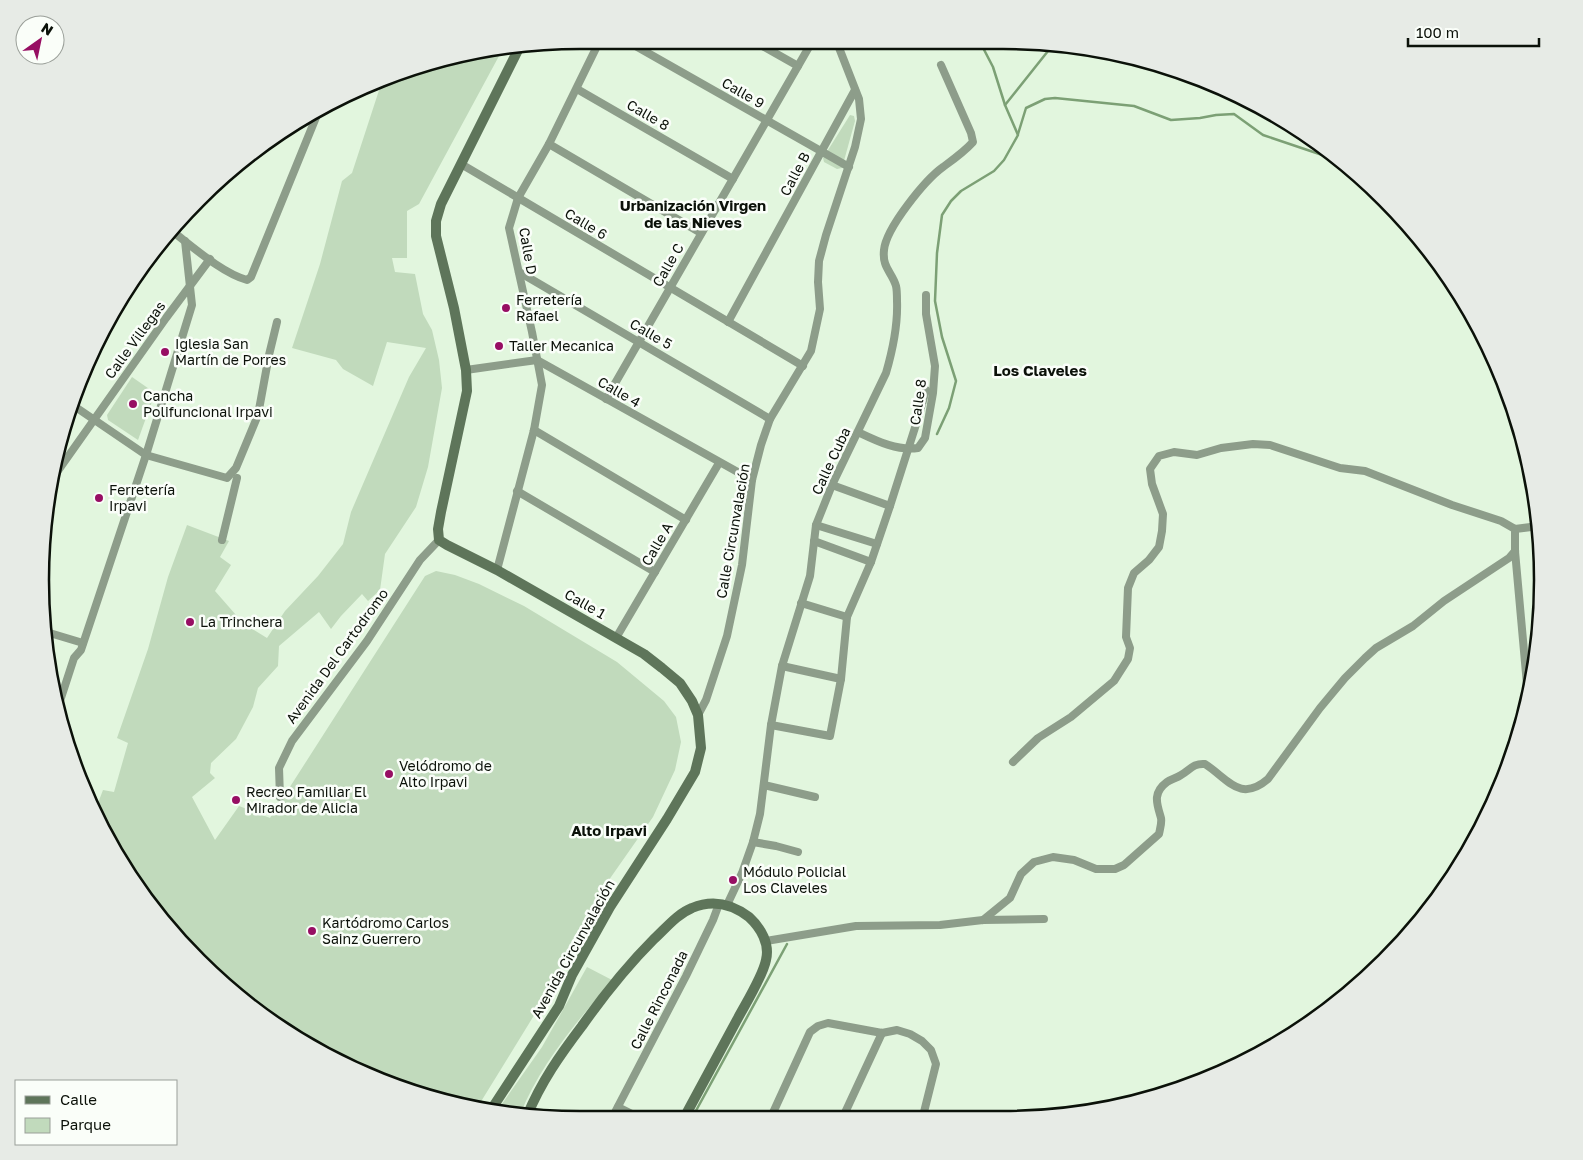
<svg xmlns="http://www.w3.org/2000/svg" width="1583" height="1160" viewBox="0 0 1583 1160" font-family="'Golos Text',sans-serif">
  <rect width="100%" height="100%" fill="#e2f6de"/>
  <!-- green -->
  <g fill="#c1dabc">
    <polygon points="495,51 499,56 419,204 407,211 407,258 392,258 395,272 415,274 423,314 432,330 439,360 442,388 428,467 416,507 385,554 380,590 368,601 362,594 341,616 331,629 319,612 279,646 278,666 258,688 253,707 236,739 211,763 210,773 215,778 192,797 215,840 239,806 270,818 425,576 436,571 455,575 479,584 524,606 617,662 664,701 676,717 681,742 675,770 653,817 597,897 541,1004 477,1108 440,1102 341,1064 251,1008 152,909 95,811 103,790 114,792 128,743 117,738 148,649 168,577 187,525 229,541 220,557 231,565 215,591 243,623 267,638 285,611 318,576 343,544 351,512 409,377 426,348 387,342 373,386 343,369 336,360 292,348 320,264 342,181 352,173 383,78 440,58"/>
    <polygon points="850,115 854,116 855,121 842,168 837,169 824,162 823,158"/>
    <polygon points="132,377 155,393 138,440 108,420 107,415"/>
    <path d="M 587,967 L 612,980 C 577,1022 540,1064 520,1115 L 497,1111 L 542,1047 Z"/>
  </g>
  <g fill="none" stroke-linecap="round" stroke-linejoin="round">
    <!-- stream -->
    <g stroke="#7ca075" stroke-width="2.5">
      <polyline points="1005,105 1052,46"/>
      <polyline points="1018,134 1026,108 1045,99 1055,98 1134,106 1171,120 1200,118 1216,115 1234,114 1263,135 1343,162"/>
      <polyline points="937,434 949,408 956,381 942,337 935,301 937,253 942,215 951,201 961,191 994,171 1004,160 1018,135 1005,105 993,67 979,40"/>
      <polyline points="692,1118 787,944"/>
    </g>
    <!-- street -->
    <g stroke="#8d9d8a" stroke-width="8">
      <polyline points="625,40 849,167"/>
      <polyline points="752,40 798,66"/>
      <polyline points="577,89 733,179"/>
      <polyline points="549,144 701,233"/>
      <polyline points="461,164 803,366"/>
      <path d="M 172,231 C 193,247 222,273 247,280 L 251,277 L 319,110"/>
      <polyline points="519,272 770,419"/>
      <polyline points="728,322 855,90"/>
      <polyline points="466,370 537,360 752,480"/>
      <polyline points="606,399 813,40"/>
      <polyline points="74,406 146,455 227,478 236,468 258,415 269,355 277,322"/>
      <polyline points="534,430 686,520"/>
      <path d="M 858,432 C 877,441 897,451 918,448 L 925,438 L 933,393 L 935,366 L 926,314 L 926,295"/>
      <polyline points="50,482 166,318 210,259"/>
      <polyline points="832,485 890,506"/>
      <polyline points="517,491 655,572"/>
      <polyline points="816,525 877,544"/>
      <polyline points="1515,529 1515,551 1528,696"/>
      <polyline points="222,540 237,478"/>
      <polyline points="814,541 871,562"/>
      <polyline points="497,570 534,430 542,385 532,332 509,228 518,198 549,144 600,40"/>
      <polyline points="801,603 847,617"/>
      <polyline points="43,631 83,643"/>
      <polyline points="616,638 719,463"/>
      <polyline points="782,666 841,679"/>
      <polyline points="59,704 74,658 81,650 146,455 192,305 185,241"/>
      <polyline points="698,715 706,700 727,636 742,565 752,480 761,445 770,419 811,351 820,309 818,282 819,261 826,235 855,147 861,119 859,99 836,40"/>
      <polyline points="771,725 830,736 841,679 847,617 871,562 890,506 919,415 926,390"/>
      <polyline points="1013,762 1038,738 1071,717 1114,681 1128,659 1130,648 1126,637 1128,588 1134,573 1149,560 1159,547 1162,531 1163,514 1152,484 1150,469 1159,456 1174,452 1197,455 1221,448 1253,444 1270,445 1340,468 1365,471 1452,505 1501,521 1515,529 1539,526"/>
      <polyline points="764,785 815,797"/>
      <polyline points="280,797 279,768 292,741 367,641 420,560 439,540"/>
      <polyline points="753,842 776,846 798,852"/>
      <path d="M 727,905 L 742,873 L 753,842 L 760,814 L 771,725 L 782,666 L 810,576 L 816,525 L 832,485 L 886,373 C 893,349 898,326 897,301 C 897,296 897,290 896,286 C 892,272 882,268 884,250 C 886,228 925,180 943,167 C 954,159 964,152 973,142 L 971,133 L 941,65"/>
      <path d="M 983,920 L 1010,898 L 1021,874 L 1034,862 L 1053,857 L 1074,860 L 1096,869 L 1115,869 L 1124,865 L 1159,834 C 1160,829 1162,823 1161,818 C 1157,804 1152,793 1167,782 C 1171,779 1177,778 1181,775 C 1190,770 1193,763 1205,764 C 1228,779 1240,803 1268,779 L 1320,708 L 1345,678 L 1365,658 L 1376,648 L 1413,626 L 1444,601 L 1509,558 L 1515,551"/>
      <polyline points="766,941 856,926 940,925 983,920 1044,919"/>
      <polyline points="618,1107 640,1118"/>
      <polyline points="771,1117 810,1032 818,1026 828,1023 882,1033 897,1030 910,1034 922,1041 931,1050 936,1064 923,1116"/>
      <polyline points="843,1117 882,1033"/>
      <polyline points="612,1118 686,976 713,920 719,904"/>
    </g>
    <!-- secondary -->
    <g stroke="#5e755a" stroke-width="10">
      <polyline points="170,230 172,231 179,219"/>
      <polyline points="491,1110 559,1006 572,975 610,907 667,819 695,772 701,748 698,715 692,701 680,683 662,668 644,654 497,570 447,545 439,540 438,529 441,512 467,391 466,370 454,308 436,236 436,221 441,204 519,48"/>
      <path d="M 527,1116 C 541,1082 560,1055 582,1026 C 604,995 627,966 654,939 C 666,928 677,914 692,908 C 713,899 732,904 749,917 C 761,928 770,944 766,960 C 763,976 746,1003 738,1018 C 720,1051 702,1085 684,1118"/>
    </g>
  </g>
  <!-- markers -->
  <g fill="#970e63" stroke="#fafef9" stroke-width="2">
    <circle cx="506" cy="308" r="5"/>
    <circle cx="499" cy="346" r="5"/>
    <circle cx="165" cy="352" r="5"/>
    <circle cx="133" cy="404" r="5"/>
    <circle cx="99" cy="498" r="5"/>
    <circle cx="190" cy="622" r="5"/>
    <circle cx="389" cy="774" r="5"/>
    <circle cx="236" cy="800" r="5"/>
    <circle cx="733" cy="880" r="5"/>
    <circle cx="312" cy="931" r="5"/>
  </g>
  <g text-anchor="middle" stroke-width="5" stroke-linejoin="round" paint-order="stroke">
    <!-- street labels -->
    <g font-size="14" fill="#0b1109" stroke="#fafef9">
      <text transform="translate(743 93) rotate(30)" y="5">Calle 9</text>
      <text transform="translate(648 115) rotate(30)" y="5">Calle 8</text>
      <text transform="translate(795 174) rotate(-62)" y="5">Calle B</text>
      <text transform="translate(586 224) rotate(31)" y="5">Calle 6</text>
      <text transform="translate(528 251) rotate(80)" y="5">Calle D</text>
      <text transform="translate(668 265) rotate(-60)" y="5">Calle C</text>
      <text transform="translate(651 334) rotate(30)" y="5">Calle 5</text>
      <text transform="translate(135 340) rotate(-54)" y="5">Calle Villegas</text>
      <text transform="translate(619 392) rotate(30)" y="5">Calle 4</text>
      <text transform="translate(918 402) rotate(-82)" y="5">Calle 8</text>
      <text transform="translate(831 461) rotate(-65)" y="5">Calle Cuba</text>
      <text transform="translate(733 531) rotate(-80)" y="5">Calle Circunvalación</text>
      <text transform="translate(657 544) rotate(-60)" y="5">Calle A</text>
      <text transform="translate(585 604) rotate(30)" y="5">Calle 1</text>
      <text transform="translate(337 656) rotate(-54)" y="5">Avenida Del Cartodromo</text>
      <text transform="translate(573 949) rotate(-61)" y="5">Avenida Circunvalación</text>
      <text transform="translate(659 1000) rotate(-63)" y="5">Calle Rinconada</text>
    </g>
    <!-- poi labels -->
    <g font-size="14" fill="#0b1109" stroke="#fafef9" text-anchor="start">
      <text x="516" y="305">Ferretería<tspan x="516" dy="16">Rafael</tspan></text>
      <text x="175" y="349">Iglesia San<tspan x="175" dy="16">Martín de Porres</tspan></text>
      <text x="509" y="351">Taller Mecanica</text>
      <text x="143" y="401">Cancha<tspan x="143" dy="16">Polifuncional Irpavi</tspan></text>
      <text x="109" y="495">Ferretería<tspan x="109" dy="16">Irpavi</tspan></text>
      <text x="200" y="627">La Trinchera</text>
      <text x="399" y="771">Velódromo de<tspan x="399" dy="16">Alto Irpavi</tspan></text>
      <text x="246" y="797">Recreo Familiar El<tspan x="246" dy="16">Mirador de Alicia</tspan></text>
      <text x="743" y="877">Módulo Policial<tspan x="743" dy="16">Los Claveles</tspan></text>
      <text x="322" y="928">Kartódromo Carlos<tspan x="322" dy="16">Sainz Guerrero</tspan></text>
    </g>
    <!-- neighbourhood labels -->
    <g font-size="15" font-weight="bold" fill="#0b1109" stroke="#fafef9">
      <text x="693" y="211">Urbanización Virgen<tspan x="693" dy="17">de las Nieves</tspan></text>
      <text x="1040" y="376">Los Claveles</text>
      <text x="609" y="836">Alto Irpavi</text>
    </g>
  </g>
  <!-- crop -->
  <path d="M0 0H1583V1160H0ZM580 49H1003A531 531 0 0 1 1534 580V580A531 531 0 0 1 1003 1111H580A531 531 0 0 1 49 580V580A531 531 0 0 1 580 49Z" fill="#e7ebe6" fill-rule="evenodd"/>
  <path fill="none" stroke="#0b1109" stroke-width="2.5" d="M580 49H1003A531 531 0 0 1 1534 580V580A531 531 0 0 1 1003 1111H580A531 531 0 0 1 49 580V580A531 531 0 0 1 580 49Z"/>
  <!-- legend -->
  <rect x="15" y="1080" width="162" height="65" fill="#fafef9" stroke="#9a9f99"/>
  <rect x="25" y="1096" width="25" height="8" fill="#5e755a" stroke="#9a9f99"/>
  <text x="60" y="1105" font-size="15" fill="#0b1109">Calle</text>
  <rect x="25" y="1118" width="25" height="15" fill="#c1dabc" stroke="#9a9f99"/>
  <text x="60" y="1130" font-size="15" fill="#0b1109">Parque</text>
  <!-- north arrow -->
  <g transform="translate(40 40) rotate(33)"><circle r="24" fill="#fafef9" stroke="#9a9f99"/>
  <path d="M0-4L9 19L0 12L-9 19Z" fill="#970e63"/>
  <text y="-8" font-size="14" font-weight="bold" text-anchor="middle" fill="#0b1109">N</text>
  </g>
  <!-- scale -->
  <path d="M1408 38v8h131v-8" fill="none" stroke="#0b1109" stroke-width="2.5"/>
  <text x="1416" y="38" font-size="15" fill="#0b1109" stroke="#fafef9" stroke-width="4" paint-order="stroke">100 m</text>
</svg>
